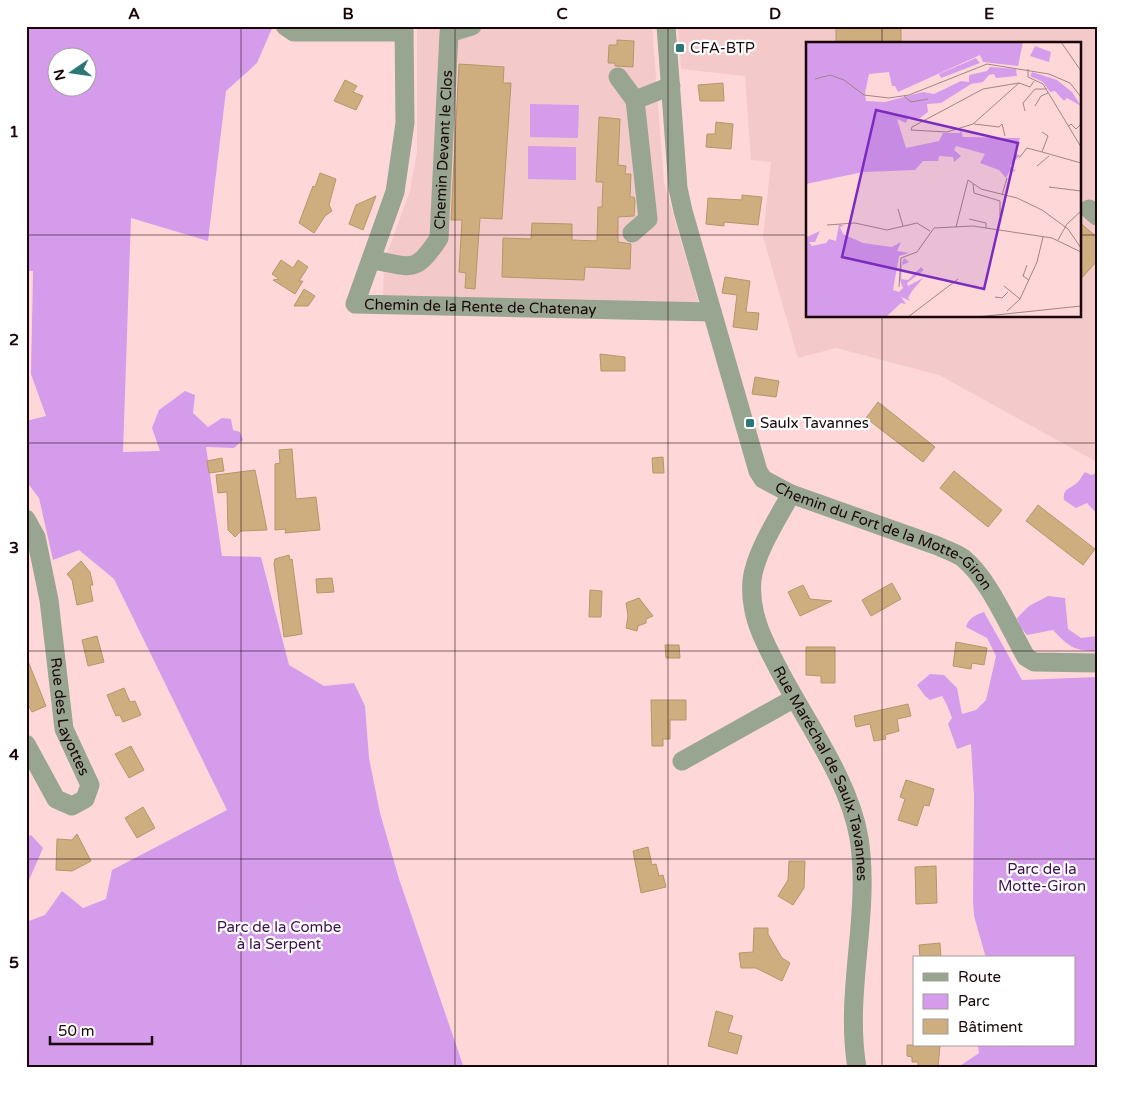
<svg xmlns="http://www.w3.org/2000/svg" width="1123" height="1094" viewBox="0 0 1123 1094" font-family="'Varela Round',sans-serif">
  <rect width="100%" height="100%" fill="#fed8d9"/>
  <!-- built -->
  <g fill="#f4c9ca" fill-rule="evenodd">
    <polygon points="417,26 652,26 664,183 698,300 692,309 383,301 384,262 410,191 417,152"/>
    <path d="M 678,26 L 1097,26 L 1097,462 L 939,375 L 836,348 L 798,358 L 763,237 L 771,162 L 751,160 L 745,76 L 681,69 ZM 807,44 L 1079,44 L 1079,316 L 807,316 Z"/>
  </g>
  <!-- green -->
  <g fill="#d59cec" fill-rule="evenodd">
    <path d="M 26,26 L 273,26 L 257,63 L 226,91 L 208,241 L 131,218 L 123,452 L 160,451 L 152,428 L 159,410 L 185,391 L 195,395 L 193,413 L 208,427 L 222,418 L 231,419 L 233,430 L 240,432 L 243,440 L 234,448 L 206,447 L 222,556 L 261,557 L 289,665 L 324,686 L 354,683 L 365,706 L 369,758 L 380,813 L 399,879 L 464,1068 L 26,1068 L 26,922 L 45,915 L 62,891 L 83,908 L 106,899 L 112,870 L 227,810 L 114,579 L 79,550 L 53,560 L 39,498 L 26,481 L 26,421 L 46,416 L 31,374 L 33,271 L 26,271 ZM 58,58 L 88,58 L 88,88 L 58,88 Z"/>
    <polygon points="530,104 579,105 578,138 530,137"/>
    <polygon points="528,146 576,147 576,180 528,179"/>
    <path d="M 1085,472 L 1091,475 L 1097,473 L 1097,514 L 1087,503 L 1076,508 L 1064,500 C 1062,488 1071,489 1078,482 C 1081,479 1082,475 1085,472 Z"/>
    <path d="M 1048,596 L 1065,598 L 1068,629 L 1081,638 L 1097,636 L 1097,651 C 1074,651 1069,647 1053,630 L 1027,635 L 1021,628 L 1017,618 L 1029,606 Z"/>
    <path d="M 984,612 L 1022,680 L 1097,677 L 1097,1068 L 957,1068 L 979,1053 L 978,1045 L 1074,1045 L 1074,958 L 986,958 L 974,916 L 973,900 L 974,796 L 971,744 L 957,749 L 948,724 L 952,718 L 947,705 L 942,696 L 930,700 L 925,696 L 917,685 L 930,674 L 944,675 L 957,688 L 962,714 L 976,710 L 986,700 L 996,656 L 987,638 L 966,627 C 969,617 976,615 984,612 Z"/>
    <polygon points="31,835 43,848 26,887 26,837"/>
  </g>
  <!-- building -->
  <g fill="#cead7f" stroke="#b69669">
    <rect x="836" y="26" width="65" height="18"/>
    <polygon points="617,40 634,41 633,67 615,66 615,63 608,63 609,45 617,45"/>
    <polygon points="459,64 504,67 503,83 511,83 502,219 480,218 475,289 465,288 466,273 459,272 462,220 451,220"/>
    <polygon points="345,80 357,86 353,92 363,96 356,110 334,101"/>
    <polygon points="723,83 724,101 700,101 698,85"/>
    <polygon points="599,117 620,119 618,165 626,166 625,174 631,174 630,197 634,197 635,201 634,216 618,217 618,242 631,244 630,269 585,267 584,280 502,277 503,238 531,239 532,223 572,224 572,240 597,241 598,207 602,207 603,182 596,182"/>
    <polygon points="716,122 733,124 731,149 706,147 707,134 715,134"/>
    <polygon points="320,173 336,179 329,205 332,211 325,216 314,233 299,223 313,186 315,187"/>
    <polygon points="742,195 762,197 758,225 724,222 724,226 706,224 708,198 742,200"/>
    <polygon points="376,196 363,230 349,224 356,205"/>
    <polygon points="1079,222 1097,237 1097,261 1079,281"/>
    <polygon points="281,260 293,268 298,260 308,267 299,281 303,281 295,294 273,280 279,279 272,274"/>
    <polygon points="725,277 750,281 746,312 759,313 757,330 733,327 737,295 722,293"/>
    <polygon points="304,289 315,296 308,306 294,306"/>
    <polygon points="600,354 625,357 625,371 601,371"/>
    <polygon points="755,377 779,381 776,397 752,394"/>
    <polygon points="878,402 935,447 923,462 866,418"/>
    <polygon points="292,449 296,499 316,497 320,530 285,533 286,529 275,530 275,464 280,463 279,450"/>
    <polygon points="663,457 664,473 653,473 652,458"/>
    <polygon points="222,458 224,471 209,473 207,461"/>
    <polygon points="255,470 267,530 241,531 235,537 228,530 227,492 218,493 216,475"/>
    <polygon points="954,471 1002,510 988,527 940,488"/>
    <polygon points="1038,505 1095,549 1083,565 1026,521"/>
    <polygon points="289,555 290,560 292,559 302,634 284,637 274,564 275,559"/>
    <polygon points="81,561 90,572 93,585 90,585 93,601 77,605 72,580 67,574"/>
    <polygon points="332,578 334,592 317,593 316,579"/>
    <polygon points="892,583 901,599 871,616 862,600"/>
    <polygon points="803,585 810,599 832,601 800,616 788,592"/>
    <polygon points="590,590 602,591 601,617 589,617"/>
    <polygon points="639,598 653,616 646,619 646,623 638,626 637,631 626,628 628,616 626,603"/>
    <polygon points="97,636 104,662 88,666 82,640"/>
    <polygon points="956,642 987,648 984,665 972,663 971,669 953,666"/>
    <polygon points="665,645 679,645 680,658 666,658"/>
    <polygon points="806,647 835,647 835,683 821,683 821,676 806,675"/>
    <polygon points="26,656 46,706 32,712 26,701"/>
    <polygon points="124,688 130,702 135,701 141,715 123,722 120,715 116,716 107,695"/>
    <polygon points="651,700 686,700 686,720 670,720 670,739 663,739 663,746 652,746"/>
    <polygon points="908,704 911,716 897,719 899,731 885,735 886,739 874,741 870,724 856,727 854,716"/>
    <polygon points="131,746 144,770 129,778 115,754"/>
    <polygon points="906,780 934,789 929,806 924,805 917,826 898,820 905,799 900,797"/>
    <polygon points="143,807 155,828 137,838 125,818"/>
    <polygon points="77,834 91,861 72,871 56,870 57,839 72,840"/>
    <polygon points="648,847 652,865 656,864 659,876 663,875 666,887 641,893 633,851"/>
    <polygon points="789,861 805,861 804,888 793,905 778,896 788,880"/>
    <polygon points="936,866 937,903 916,904 915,867"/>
    <polygon points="754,928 768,928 768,934 782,958 790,963 782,981 756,968 741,968 739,953 753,952"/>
    <polygon points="940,943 941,958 920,958 919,945"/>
    <polygon points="716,1011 733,1016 728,1032 742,1036 737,1054 708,1046"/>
    <polygon points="907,1045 940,1045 938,1068 918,1068 918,1062 912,1062 912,1057 907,1056"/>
  </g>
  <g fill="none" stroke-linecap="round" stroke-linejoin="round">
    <!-- minor -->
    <g stroke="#98a591" stroke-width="19">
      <polyline points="285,26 294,32 404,32"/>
      <path id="s1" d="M 404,26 L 405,123 L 395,192 L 355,304 L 712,312"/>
      <path id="s2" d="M 666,26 L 678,188 L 683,211 L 758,471 L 763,479 L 791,494 L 938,546 C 946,550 956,553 963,558 C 989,579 1009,627 1026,657 L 1034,662 L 1097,663"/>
      <polyline points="618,77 635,100"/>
      <polyline points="1089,209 1097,216"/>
      <polyline points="632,233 648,219 635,100 671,86"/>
      <path id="s3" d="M 371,260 C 411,265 414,277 439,238 L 449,33 L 472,26"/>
      <path id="s4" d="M 791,494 C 778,518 755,553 752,580 C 749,613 763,640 778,668 C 805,721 849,779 859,838 C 871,914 844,992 857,1068"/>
      <path id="s5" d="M 26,519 L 36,537 L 49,600 L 64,729 L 90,785 L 85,799 L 72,806 L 56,799 L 26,744"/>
      <polyline points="682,761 793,699"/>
    </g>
  </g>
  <!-- grid -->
  <path fill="none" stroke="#190608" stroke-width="1" stroke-opacity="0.55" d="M 241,26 L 241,1068M 455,26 L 455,1068M 668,26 L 668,1068M 882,26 L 882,44M 26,235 L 807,235M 1079,235 L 1097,235M 882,316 L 882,1068M 26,443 L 1097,443M 26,651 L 1097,651M 26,859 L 1097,859"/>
  <!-- markers -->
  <g fill="#2b7676" stroke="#fff" stroke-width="2">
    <rect x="675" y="43" width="10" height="10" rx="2.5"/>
    <rect x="745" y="418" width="10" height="10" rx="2.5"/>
  </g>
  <g text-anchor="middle" stroke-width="4.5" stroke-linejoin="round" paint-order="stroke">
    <!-- poi labels -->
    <g font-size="15" fill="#190608" stroke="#fff" text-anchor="start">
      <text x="690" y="53">CFA-BTP</text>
      <text x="760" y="428">Saulx Tavannes</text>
    </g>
    <!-- street labels -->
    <g font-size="15" fill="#190608" stroke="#fff">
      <text dy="5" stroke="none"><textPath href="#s3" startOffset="169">Chemin Devant le Clos</textPath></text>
      <text dy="5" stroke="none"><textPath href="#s1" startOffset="411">Chemin de la Rente de Chatenay</textPath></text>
      <text dy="5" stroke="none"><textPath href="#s2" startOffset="601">Chemin du Fort de la Motte-Giron</textPath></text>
      <text dy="5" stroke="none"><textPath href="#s5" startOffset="204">Rue des Layottes</textPath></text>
      <text dy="5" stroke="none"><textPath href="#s4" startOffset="304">Rue Maréchal de Saulx Tavannes</textPath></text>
    </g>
    <!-- park labels -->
    <g font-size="15" fill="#3f104f" stroke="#fff">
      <text x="1042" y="874">Parc de la<tspan x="1042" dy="17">Motte-Giron</tspan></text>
      <text x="279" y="932">Parc de la Combe<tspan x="279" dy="17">à la Serpent</tspan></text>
    </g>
  </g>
  <!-- overview -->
  <g transform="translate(806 42)">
    <rect width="275" height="275" fill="#fed8d9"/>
    <path d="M 0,0 L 217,0 L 212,24 L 177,20 L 174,13 L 92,50 L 89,44 L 86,44 L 83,30 L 63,32 L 59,51 L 60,59 L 79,60 L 117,50 L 128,52 L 155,39 L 163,40 L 163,33 L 181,29 L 184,25 L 210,27 L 211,34 L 190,36 L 188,32 L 183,33 L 177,40 L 165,42 L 135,61 L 121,62 L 122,70 L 114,76 L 102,76 L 100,81 L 91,77 L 100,106 L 133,99 L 137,91 L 154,91 L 155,88 L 157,95 L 214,96 L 209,112 L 214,113 L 204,124 L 210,129 L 203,130 L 200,136 L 193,128 L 174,121 L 179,112 L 150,104 L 148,108 L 155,114 L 148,120 L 147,115 L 133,114 L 132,119 L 117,119 L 109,128 L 57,130 L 0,142 ZM 229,4 L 245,10 L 243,20 L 224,14 ZM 170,16 L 174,21 L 135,36 L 133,32 ZM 226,30 L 251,38 L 266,50 L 275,64 L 261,56 L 258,59 L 249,49 L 244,50 L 237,40 L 224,34 ZM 33,182 L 38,184 L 34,185 L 37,192 L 57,201 L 86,205 L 95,200 L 91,209 L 103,211 L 93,214 L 87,248 L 93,250 L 97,246 L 93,236 L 96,221 L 98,216 L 103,220 L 96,223 L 95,237 L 102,238 L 115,225 L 118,228 L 101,241 L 102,244 L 117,236 L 106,249 L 102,256 L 105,259 L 95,255 L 100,262 L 95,261 L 80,275 L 0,275 L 1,195 L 14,189 L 9,200 L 3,200 L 6,204 L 20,201 L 23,197 L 30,199 Z" fill="#d59cec"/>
    <path fill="none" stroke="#a28485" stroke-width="1" d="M 255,0 L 275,29M 222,27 L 222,35 L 237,42 L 275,105M 9,37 L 24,33 L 38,38 L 58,53 L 83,56 L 103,53 L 181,22 L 243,32 L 264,41 L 275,55M 213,41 L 177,47 L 106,85 L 105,88 L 141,90 L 167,82 L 213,41 L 224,45 L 228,39M 98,54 L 105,60 L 122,57M 229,64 L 235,54 L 242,51M 219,69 L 217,61 L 229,47 L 241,47M 168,82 L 193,85 L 196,82 L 199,94M 262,85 L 265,82 L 270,87 L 275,82M 236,90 L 242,94 L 236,110 L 275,121M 213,116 L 221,106 L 236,110M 231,124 L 243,114M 167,142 L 168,151 L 194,159 L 194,174M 243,145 L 275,149M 196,153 L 201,136M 92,167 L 97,184M 163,177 L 180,181 L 180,186M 21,183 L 49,181 L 81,188 L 111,181 L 124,189M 150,185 L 162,138 L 175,147 L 211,156 L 236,168 L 262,187 L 275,206M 252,198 L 261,182 L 275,169M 221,223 L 217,234 L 223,238M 198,244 L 214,257M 93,245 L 95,216 L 111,210 L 128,186 L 167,184 L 246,196 L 275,210M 189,255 L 196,256 L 202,250M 201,269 L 214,257 L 231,220 L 237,195M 102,275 L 152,237M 171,275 L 275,264"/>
    <path fill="#7b2cbf" fill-opacity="0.15" stroke="#7b2cbf" stroke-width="2.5" d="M 70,68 L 212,101 L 178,247 L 36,215 Z"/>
    <rect width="275" height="275" fill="none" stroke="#190608" stroke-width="2.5"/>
  </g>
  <!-- border -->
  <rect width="1123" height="1094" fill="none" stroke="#ffffff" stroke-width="55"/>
  <!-- legend -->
  <rect x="913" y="956" width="162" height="90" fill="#ffffff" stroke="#a39b9c"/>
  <rect x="923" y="973" width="25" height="8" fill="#98a591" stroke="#a39b9c"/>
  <text x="958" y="982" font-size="15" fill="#190608">Route</text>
  <rect x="923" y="994" width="25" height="15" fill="#d59cec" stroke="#a39b9c"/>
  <text x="958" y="1006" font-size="15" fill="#190608">Parc</text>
  <rect x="923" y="1019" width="25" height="15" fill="#cead7f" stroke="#a39b9c"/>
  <text x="958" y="1032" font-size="15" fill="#190608">Bâtiment</text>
  <!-- north arrow -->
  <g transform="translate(72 72) rotate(257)"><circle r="24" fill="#ffffff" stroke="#a39b9c"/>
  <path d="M0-4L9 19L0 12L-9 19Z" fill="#2b7676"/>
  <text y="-8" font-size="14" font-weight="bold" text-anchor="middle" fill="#190608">N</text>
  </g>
  <!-- scale -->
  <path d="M50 1036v8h102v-8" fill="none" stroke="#190608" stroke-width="2.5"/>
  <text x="58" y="1036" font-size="15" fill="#190608" stroke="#ffffff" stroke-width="4" paint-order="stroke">50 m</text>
  <rect x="28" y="28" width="1068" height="1038" fill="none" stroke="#190608" stroke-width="2"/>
  <g font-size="16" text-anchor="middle" font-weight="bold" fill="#190608">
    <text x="134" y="19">A</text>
    <text x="348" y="19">B</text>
    <text x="562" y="19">C</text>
    <text x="775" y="19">D</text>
    <text x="989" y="19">E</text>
    <text x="14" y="137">1</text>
    <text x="14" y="345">2</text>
    <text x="14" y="553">3</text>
    <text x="14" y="760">4</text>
    <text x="14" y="968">5</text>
  </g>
</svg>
